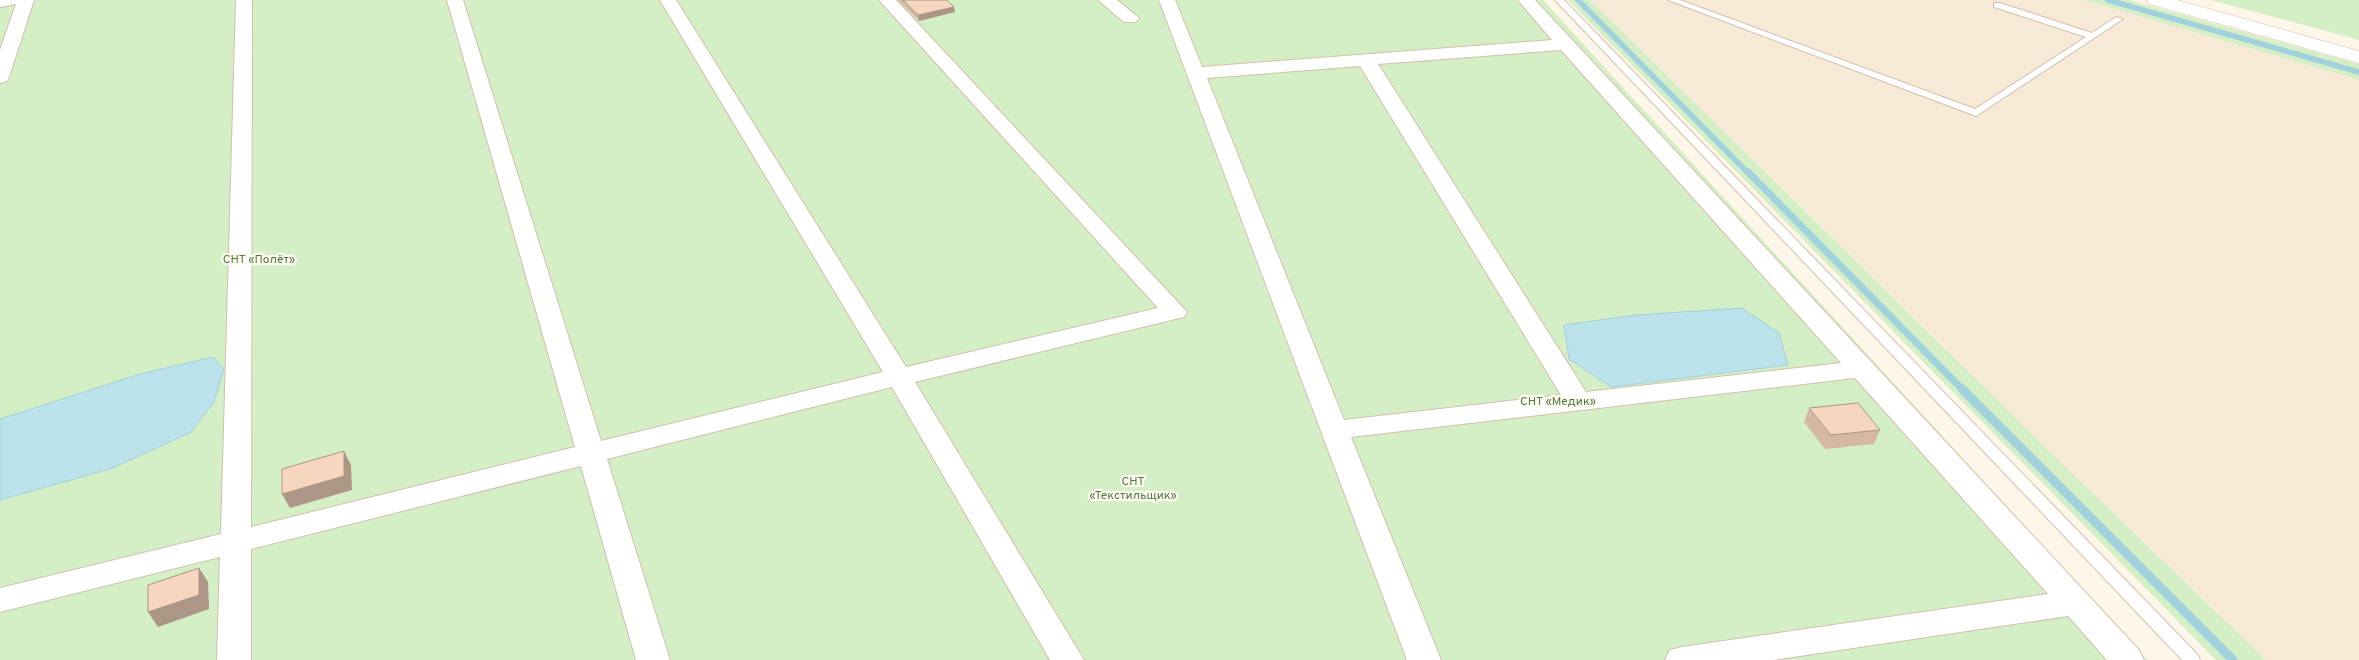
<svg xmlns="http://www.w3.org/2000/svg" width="2359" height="660" viewBox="0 0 2359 660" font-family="Overpass,sans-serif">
  <rect width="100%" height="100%" fill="#fef7e9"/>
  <!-- residential -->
  <polygon fill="#f6e9d6" points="1590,0 2084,0 2359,80 2359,660 2266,660 2050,452"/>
  <!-- green -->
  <g fill="#d4eec5">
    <polygon points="0,0 1543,0 2147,660 0,660"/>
    <polygon points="1568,0 1590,0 2050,452 2266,660 2216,660"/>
    <polygon points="2084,0 2129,0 2359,64 2359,80"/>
    <polygon points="2211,0 2359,0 2359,40"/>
  </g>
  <!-- water -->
  <g fill="#bbe2ea" stroke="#a0d1dd">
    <polygon points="1742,308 1779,333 1788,365 1611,387 1569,359 1564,325 1636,315"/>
    <polygon points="213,357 224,369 214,402 191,432 113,468 0,500 0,419 140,374"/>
  </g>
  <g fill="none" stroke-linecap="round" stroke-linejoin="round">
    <!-- stream-far2 -->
    <g stroke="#a0d1dd" stroke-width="5.5">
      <polyline points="1578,0 1749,174"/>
      <polyline points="2108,0 2359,72"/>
    </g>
    <!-- stream-far1 -->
    <polyline stroke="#a0d1dd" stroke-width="7" points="1748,172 1963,390"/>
    <!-- stream -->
    <polyline stroke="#a0d1dd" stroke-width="9" points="1962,389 2233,660"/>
    <!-- service casing -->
    <g stroke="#d2bfad" stroke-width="2">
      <g id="service">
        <polygon points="1555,0 1564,0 2198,655 2200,660 2182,660"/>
        <polygon points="1668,0 1680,0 1975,109 2086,37 1994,7 1994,3 2000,3 2092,33 2116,17 2123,19 1976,116"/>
      </g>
    </g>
    <!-- minor casing -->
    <g stroke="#d2bfad" stroke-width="2">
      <g id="minor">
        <polygon points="0,0 34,0 9,77 7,81 0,83 0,50 16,4 0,7"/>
        <polygon points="236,0 252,0 251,527 575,447 447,0 463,0 601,441 883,372 660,0 676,0 906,367 1158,308 879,0 896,0 1187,312 1184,317 915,382 1084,660 1050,660 892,387 607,459 670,660 636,660 581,466 251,549 251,660 217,660 220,557 0,612 0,588 221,534"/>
        <polygon points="1098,0 1117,0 1139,18 1136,22 1124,22"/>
        <path d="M 1159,0 L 1175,0 L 1202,67 L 1552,40 L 1518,0 L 1535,0 L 2139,650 L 2144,660 L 2107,660 L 2068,616 L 1773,660 L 1665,660 L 1670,650 L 1682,647 L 2048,594 L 1855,378 L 1351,437 L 1441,660 L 1407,660 ZM 1561,50 L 1841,363 L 1586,392 L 1378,64 ZM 1360,66 L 1561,395 L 1344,420 L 1207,78 Z"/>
      </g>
    </g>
    <!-- tertiary casing -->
    <g stroke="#d2bfad" stroke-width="1">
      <polygon id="tertiary" points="2147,0 2177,0 2359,51 2359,63 2149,4"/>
    </g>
    <!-- service -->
    <use href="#service" fill="#fff" fill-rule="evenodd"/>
    <!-- minor -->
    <use href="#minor" fill="#fff" fill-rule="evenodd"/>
    <!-- tertiary -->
    <use href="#tertiary" fill="#fff" fill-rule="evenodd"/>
  </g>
  <!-- wall -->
  <g fill="#d4b8a3">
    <polygon points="898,0 947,0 955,12 919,21"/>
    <polygon points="1809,408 1880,430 1874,444 1825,449 1804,422"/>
  </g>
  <!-- shaded-wall -->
  <g fill="#ac9685">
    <polygon points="954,7 955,12 919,21 918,15"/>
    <polygon points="344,451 351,465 352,490 290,508 282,494"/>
    <polygon points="199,568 208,582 209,609 158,627 148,612"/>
  </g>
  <!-- building -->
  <g fill="#f6d6be" stroke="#ac9685">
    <polygon points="903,0 947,0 954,7 918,15"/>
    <polygon points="1858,403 1880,430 1831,435 1809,408"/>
    <polygon points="344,451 344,476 282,494 282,469"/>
    <polygon points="199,568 199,595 148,612 148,585"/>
  </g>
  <g text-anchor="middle" stroke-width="4.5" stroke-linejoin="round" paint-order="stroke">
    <!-- park labels -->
    <g font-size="12" fill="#4d7c3d" stroke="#fffaf1">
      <text x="259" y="263">СНТ «Полёт»</text>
      <text x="1558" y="405">СНТ «Медик»</text>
      <text x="1133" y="485">СНТ<tspan x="1133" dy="14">«Текстильщик»</tspan></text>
    </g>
  </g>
</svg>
